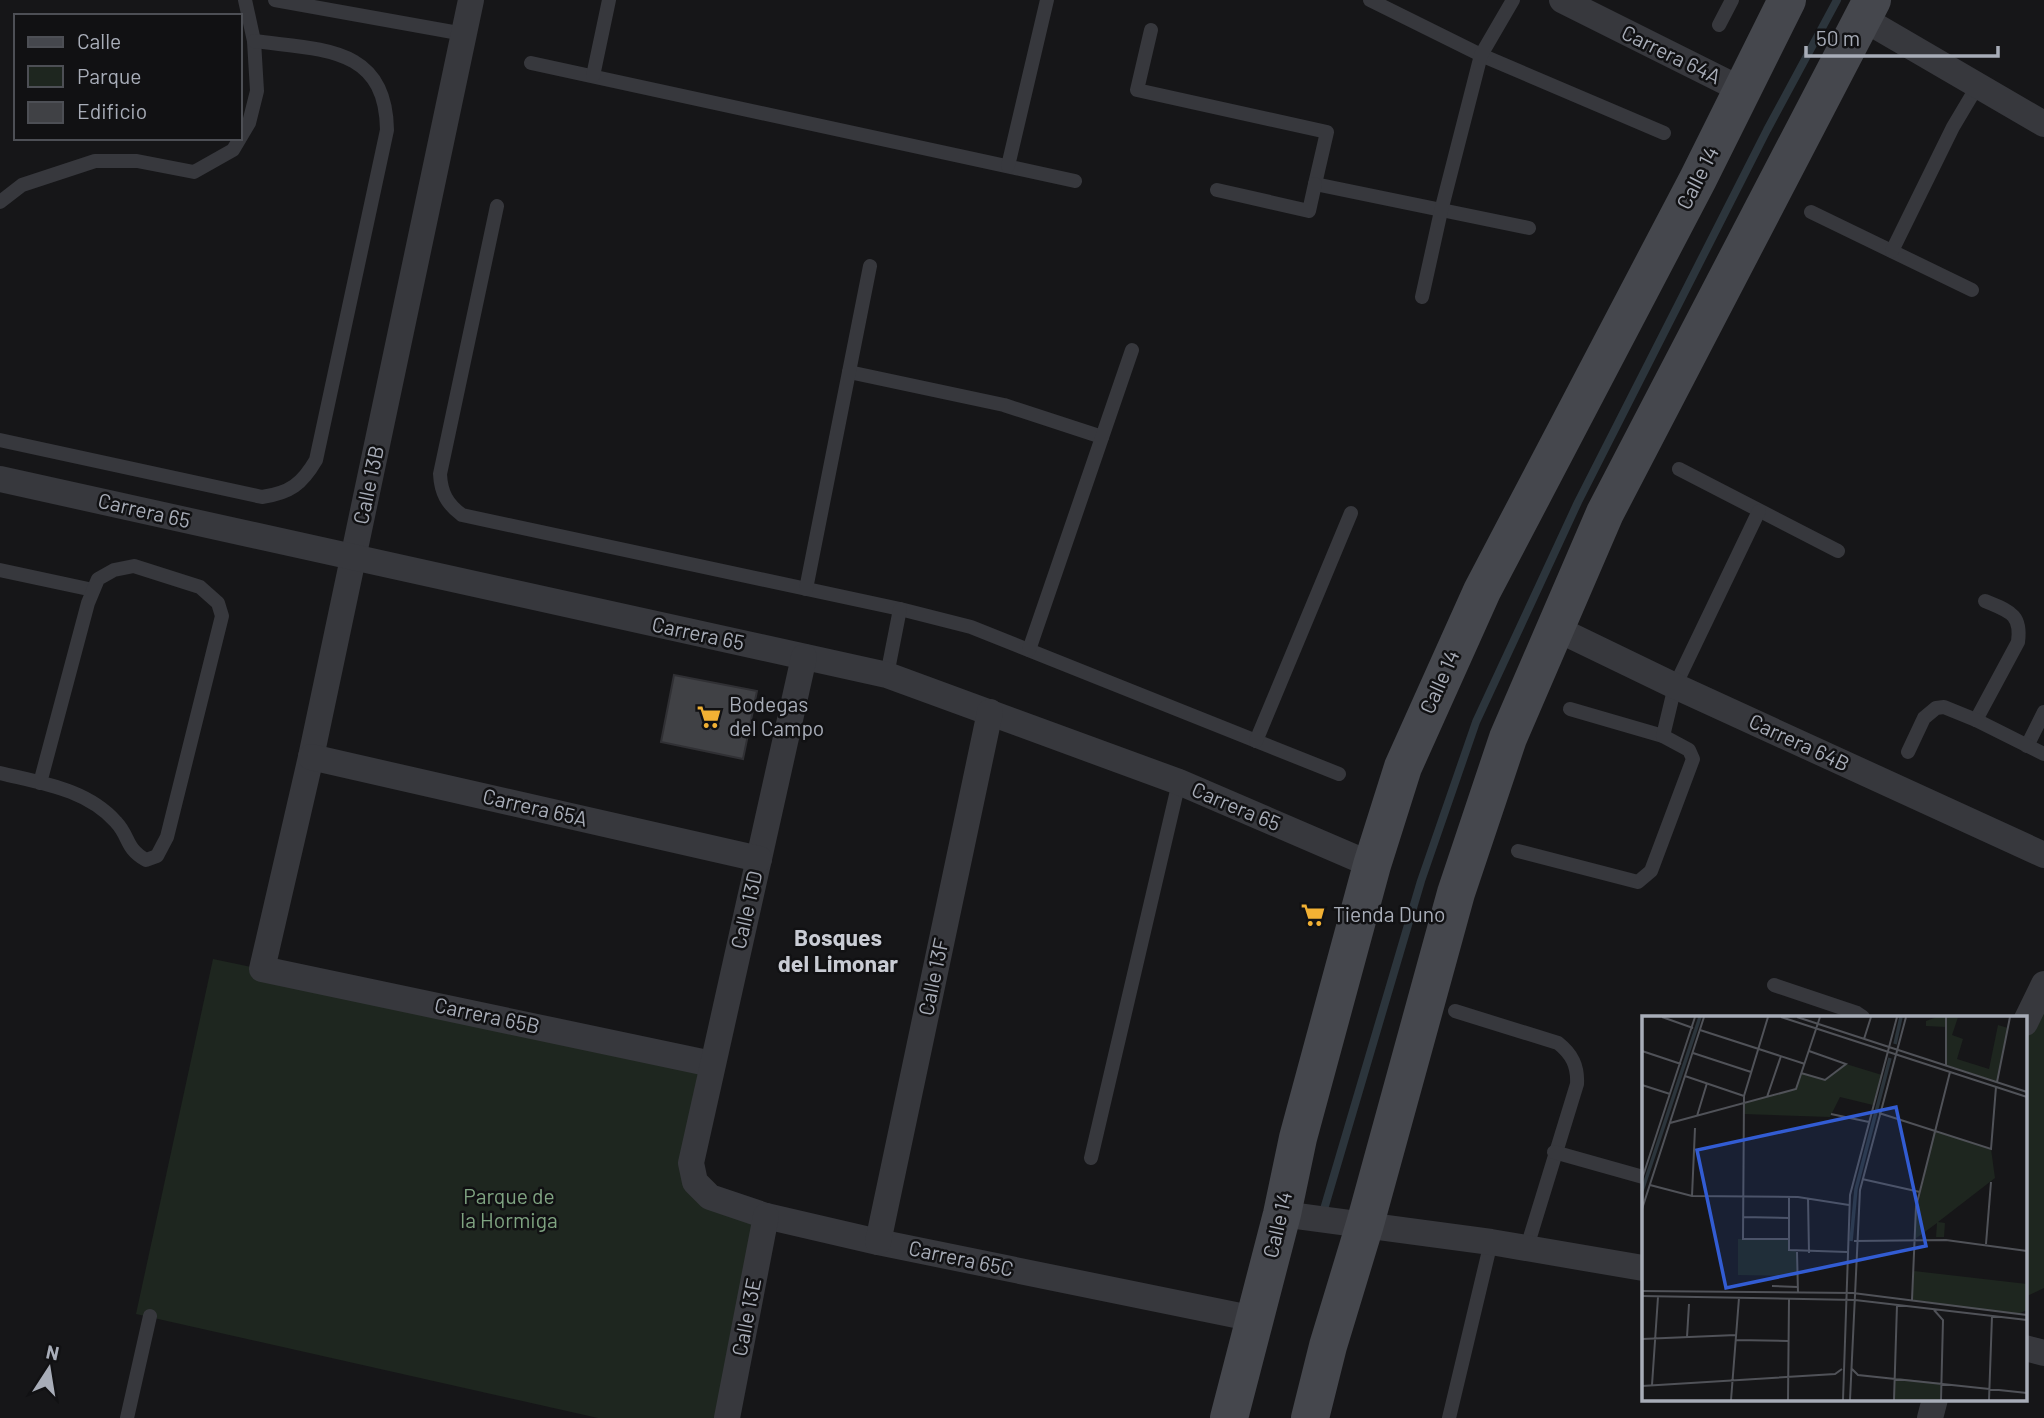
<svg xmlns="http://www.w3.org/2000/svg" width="2044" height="1418" viewBox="0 0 2044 1418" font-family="Barlow,sans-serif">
  <rect width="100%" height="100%" fill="#161618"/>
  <!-- green -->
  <g fill="#1e261f">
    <polygon points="213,959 712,1064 695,1182 766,1216 727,1418 598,1418 136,1314"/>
    <polygon points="2044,984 2044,1288 2025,1297 2025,1023"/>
  </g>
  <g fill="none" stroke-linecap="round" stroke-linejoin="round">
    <!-- stream -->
    <polyline stroke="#2c353c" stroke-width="8" points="1322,1216 1421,881 1476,722 1578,502 1767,130 1837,0"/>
  </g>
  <!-- building -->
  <polygon fill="#404145" stroke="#303034" stroke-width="2" points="674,675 757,691 743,759 661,742"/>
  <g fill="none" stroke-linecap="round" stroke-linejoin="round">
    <!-- lane -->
    <g stroke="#37383d" stroke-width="14">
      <polyline points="275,0 464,34"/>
      <polyline points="1370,0 1481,55 1664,133"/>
      <polyline points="1719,25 1732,0"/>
      <polyline points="1151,30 1137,90 1327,132 1315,184 1529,228"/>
      <polyline points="531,63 1075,181"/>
      <polyline points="593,76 609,0"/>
      <polyline points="1008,166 1047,0"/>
      <polyline points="1217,190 1309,211 1315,184"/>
      <polyline points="0,202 22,185 95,161 137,161 194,172 233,150 249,123 257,91 254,41 245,0"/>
      <path d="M 497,206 L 440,474 C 441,493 447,504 462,515 L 900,609 L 971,627 L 1339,774"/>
      <polyline points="1811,212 1972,290"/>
      <polyline points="1892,251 1953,127 1978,85"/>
      <polyline points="1422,297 1441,211 1481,55 1513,0"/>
      <polyline points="849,372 1004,405 1102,437"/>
      <path d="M 0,440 L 262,497 C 290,493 302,484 316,460 L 387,130 C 386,45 320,50 254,41"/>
      <polyline points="1679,469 1838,551"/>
      <polyline points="0,570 93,590"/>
      <polyline points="806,589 870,266"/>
      <polyline points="1029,650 1132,350"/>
      <polyline points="887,675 900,609"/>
      <polyline points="1570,709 1663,736"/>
      <path d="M 1976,720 L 2018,642 C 2022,613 2008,611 1985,601"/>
      <polyline points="1256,741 1351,513"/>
      <polyline points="2027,746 2044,712"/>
      <polyline points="1908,752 1924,718 1936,708 1944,707 1976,720 2044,754"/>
      <path d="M 0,773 C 41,783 87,789 116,822 C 130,837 125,848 146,860 L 157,856 L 167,837 L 222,616 L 218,603 L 200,587 L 134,566 L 114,570 L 98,579 L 88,603 L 40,783"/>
      <polyline points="1518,851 1638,882 1651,871 1693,759 1689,750 1663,736 1675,686 1759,511"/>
      <polyline points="1774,985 1857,1013 1863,1017"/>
      <path d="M 1455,1011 L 1558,1043 C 1572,1054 1578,1066 1577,1084 L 1527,1247"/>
      <polyline points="1554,1152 1643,1177"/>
      <polyline points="1091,1158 1179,782"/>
      <polyline points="127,1418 150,1316"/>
      <polyline points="1449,1418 1491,1242"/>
    </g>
    <!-- street -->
    <g stroke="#37383d" stroke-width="26">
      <polyline points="471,0 311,757 262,969 712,1064"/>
      <polyline points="1562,0 1742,90"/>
      <polyline points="1862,18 2044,124"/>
      <polyline points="0,479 887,675 1179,782 1372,865"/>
      <polyline points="1555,628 1675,686 2044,855"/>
      <polyline points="804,657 691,1163 695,1182 710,1197 766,1216 878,1242 1255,1319"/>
      <polyline points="311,757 759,859"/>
      <polyline points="2025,1023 2044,984"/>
      <polyline points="1282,1214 1491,1242 1643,1268"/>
      <polyline points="878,1242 990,712"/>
      <polyline points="2025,1348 2044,1353"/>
      <polyline points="727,1418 766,1216"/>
      <polyline points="1930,1418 1935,1399"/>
    </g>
    <!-- secondary -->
    <g stroke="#45474d" stroke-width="38">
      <polyline points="1229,1418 1282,1214 1298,1138 1372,865 1403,767 1482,591 1698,179 1787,0"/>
      <polyline points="1310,1418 1328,1346 1365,1224 1456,893 1508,738 1605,513 1872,0"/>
    </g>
  </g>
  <!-- icons -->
  <defs>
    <g id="supermarket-bare" transform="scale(1.89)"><path d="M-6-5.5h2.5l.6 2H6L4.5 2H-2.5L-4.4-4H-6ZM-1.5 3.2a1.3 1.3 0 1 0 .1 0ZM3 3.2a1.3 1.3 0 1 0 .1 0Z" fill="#f2b134" stroke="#111113" stroke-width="2.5" paint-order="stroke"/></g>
  </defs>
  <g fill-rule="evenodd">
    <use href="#supermarket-bare" x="709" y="717"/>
    <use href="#supermarket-bare" x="1313" y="915"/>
  </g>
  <g text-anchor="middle" stroke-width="5" stroke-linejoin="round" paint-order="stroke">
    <!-- street labels -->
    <g font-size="21" fill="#a8adb8" stroke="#111113">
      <text transform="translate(1671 55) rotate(26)" y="7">Carrera 64A</text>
      <text transform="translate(1698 178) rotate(-63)" y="7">Calle 14</text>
      <text transform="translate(369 485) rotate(-78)" y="7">Calle 13B</text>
      <text transform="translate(144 511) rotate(13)" y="7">Carrera 65</text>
      <text transform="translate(698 634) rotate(12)" y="7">Carrera 65</text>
      <text transform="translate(1440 682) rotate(-66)" y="7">Calle 14</text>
      <text transform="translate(1799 743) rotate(25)" y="7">Carrera 64B</text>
      <text transform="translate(1236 807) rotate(23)" y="7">Carrera 65</text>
      <text transform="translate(535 808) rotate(13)" y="7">Carrera 65A</text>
      <text transform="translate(747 910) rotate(-77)" y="7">Calle 13D</text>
      <text transform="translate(934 977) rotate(-78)" y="7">Calle 13F</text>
      <text transform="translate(487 1016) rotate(12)" y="7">Carrera 65B</text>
      <text transform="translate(1278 1225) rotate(-77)" y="7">Calle 14</text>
      <text transform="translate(961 1259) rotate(12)" y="7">Carrera 65C</text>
      <text transform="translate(747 1317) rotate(-79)" y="7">Calle 13E</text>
    </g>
    <!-- poi labels -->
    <g font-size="21" fill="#a8adb8" stroke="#111113" text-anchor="start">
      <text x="729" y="712">Bodegas<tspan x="729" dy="24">del Campo</tspan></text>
      <text x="1333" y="922">Tienda Duno</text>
    </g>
    <!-- park labels -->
    <g font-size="21" fill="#7fa381" stroke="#111113">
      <text x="509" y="1204">Parque de<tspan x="509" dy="24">la Hormiga</tspan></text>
    </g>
    <!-- neighbourhood labels -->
    <g font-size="23" font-weight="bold" fill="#c9ccd4" stroke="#111113">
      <text x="838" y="946">Bosques<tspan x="838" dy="26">del Limonar</tspan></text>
    </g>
  </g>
  <!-- overview -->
  <g transform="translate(1642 1016)">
    <rect width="385" height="385" fill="#161618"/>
    <path d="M 295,1 L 316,1 L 310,19 L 321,23 L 315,43 L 347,53 L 356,9 L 366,12 L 355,66 L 305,49 L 304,11 L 284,10 L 284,5 ZM 204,48 L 240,59 L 231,89 L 198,81 L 188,101 L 101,98 L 101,87 L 153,73 L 159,57 L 183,64 ZM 292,115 L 349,133 L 353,162 L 296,206 L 303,207 L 302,221 L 294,221 L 295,207 L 273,223 L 273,203 ZM 96,223 L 147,223 L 147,233 L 155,236 L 155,260 L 96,259 ZM 272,255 L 385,268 L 385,294 L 376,298 L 270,284 ZM 253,362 L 300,367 L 299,384 L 252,384 Z" fill="#1e261f"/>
    <path fill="none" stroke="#2c353c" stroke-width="3.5" d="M 253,28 L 259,1M 0,175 L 58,1M 209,225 L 214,173 L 248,42"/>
    <path fill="none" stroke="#505258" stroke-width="2" d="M 20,1 L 51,12M 126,1 L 102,80 L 101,223 L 147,223M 139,1 L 385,81M 155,1 L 385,76M 304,1 L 304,50M 58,14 L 163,48M 222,23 L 229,1M 0,35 L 39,48M 51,37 L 109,56M 159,57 L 183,64 L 204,48 L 167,35M 43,60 L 102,80M 355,66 L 368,1M 0,69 L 28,78M 125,81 L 139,40M 237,97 L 349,133 L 354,71M 189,98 L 227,106M 55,100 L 65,67M 28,107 L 154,73 L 178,1M 0,163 L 53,1M 220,163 L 278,176M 8,169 L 50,180 L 156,181 L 207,189M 50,180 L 53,112M 147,181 L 147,234 L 205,236M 166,182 L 167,237M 0,193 L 62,1M 101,201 L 147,202M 212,225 L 304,224 L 385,235M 344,228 L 349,166M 155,236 L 156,277M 130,270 L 156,271M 0,275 L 211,277 L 385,299M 0,280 L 213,284 L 385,304M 270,284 L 274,191 L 308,56M 292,294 L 301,304 L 299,384M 45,321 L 47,288M 0,323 L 94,319M 93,324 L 146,325M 210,353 L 216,359 L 385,377M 10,369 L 16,281M 0,370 L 193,358 L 200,353M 89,384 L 97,282M 146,384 L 147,283M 201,384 L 208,179 L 255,1M 208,384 L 218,174 L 264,1M 252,384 L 255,289M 347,384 L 350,300"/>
    <path fill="#325cd3" fill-opacity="0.15" stroke="#325cd3" stroke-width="3.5" d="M 254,91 L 284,230 L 84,272 L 55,134 Z"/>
    <rect width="385" height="385" fill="none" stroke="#a8adb8" stroke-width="3.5"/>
  </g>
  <!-- legend -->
  <rect x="14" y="14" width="228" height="126" fill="#111113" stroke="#4d4f55" stroke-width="2"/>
  <rect x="28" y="37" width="35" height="10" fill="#45474d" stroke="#4d4f55" stroke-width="2"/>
  <text x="77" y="49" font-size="21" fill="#a8adb8">Calle</text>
  <rect x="28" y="66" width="35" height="21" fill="#1e261f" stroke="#4d4f55" stroke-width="2"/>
  <text x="77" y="84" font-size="21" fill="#a8adb8">Parque</text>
  <rect x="28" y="102" width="35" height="21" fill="#404145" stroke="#4d4f55" stroke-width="2"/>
  <text x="77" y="119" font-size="21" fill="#a8adb8">Edificio</text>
  <!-- north arrow -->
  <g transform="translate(49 1369) rotate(12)" stroke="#111113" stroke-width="5" paint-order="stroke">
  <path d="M0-5L12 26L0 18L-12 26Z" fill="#a8adb8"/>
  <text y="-10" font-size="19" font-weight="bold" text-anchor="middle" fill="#a8adb8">N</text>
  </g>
  <!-- scale -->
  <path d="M1806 46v10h192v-10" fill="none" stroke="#a8adb8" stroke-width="3.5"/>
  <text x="1816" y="46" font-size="21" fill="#a8adb8" stroke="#111113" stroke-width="5" paint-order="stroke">50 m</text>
</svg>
